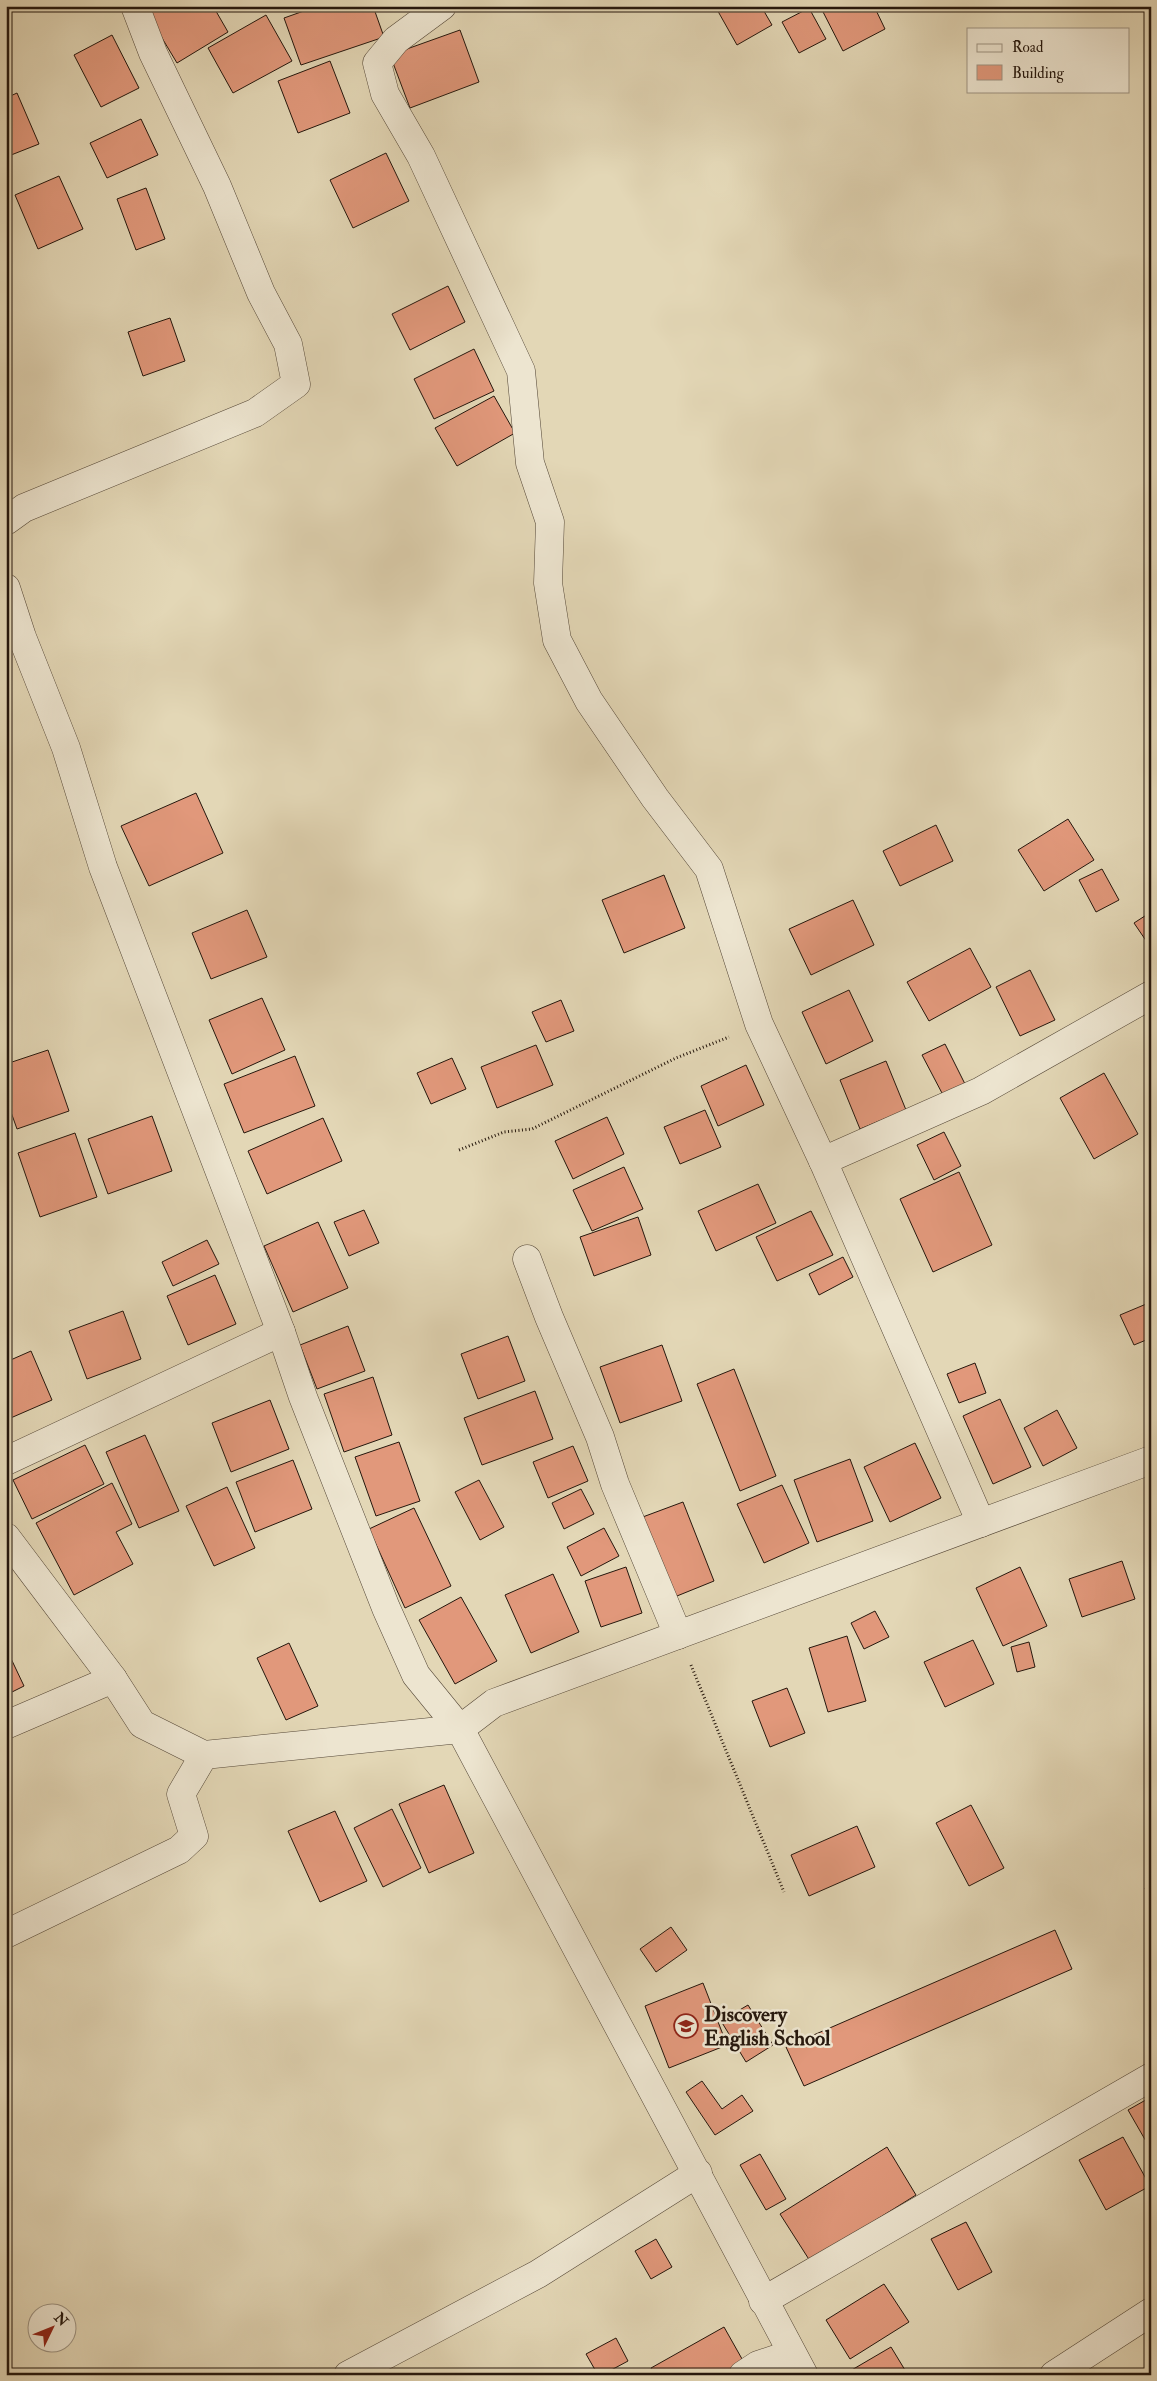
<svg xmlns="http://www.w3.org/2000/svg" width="1157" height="2381" viewBox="0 0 1157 2381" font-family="'IM FELL Double Pica',serif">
  <rect width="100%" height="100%" fill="#e3d7b6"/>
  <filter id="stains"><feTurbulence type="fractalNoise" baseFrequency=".004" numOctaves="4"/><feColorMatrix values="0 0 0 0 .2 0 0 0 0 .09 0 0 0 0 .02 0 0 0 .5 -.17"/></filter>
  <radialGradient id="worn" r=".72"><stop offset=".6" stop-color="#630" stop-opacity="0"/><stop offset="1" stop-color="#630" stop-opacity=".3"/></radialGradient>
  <!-- building -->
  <g fill="#e1987b" stroke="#25170d">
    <polygon points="159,6 213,6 228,32 177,63 147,13"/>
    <polygon points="298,6 316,6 301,12"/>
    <polygon points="318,6 373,6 384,37 301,65 284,18"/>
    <polygon points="715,6 761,6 772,25 737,45"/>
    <polygon points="820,6 874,6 885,29 843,51"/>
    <polygon points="809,8 826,39 799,53 782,22"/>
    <polygon points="266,15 292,61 233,93 208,48"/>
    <polygon points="460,30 479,82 410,108 390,55"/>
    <polygon points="112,35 139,88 101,107 74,55"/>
    <polygon points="330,61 350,113 298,133 278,81"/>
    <polygon points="17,93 39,144 6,157 6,98"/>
    <polygon points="141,119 158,155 107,178 90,143"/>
    <polygon points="386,153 409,201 353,228 330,180"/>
    <polygon points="59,176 83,229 38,249 15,195"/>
    <polygon points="146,188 165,239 136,250 117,199"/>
    <polygon points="448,286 465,322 410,350 392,314"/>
    <polygon points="170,318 185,361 143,376 128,332"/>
    <polygon points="474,349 494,391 434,419 414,379"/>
    <polygon points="494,396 515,433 457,466 435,428"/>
    <polygon points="196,793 223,853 149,886 121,826"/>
    <polygon points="1068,819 1094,860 1044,891 1018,850"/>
    <polygon points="936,825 953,861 900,886 883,851"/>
    <polygon points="1102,869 1119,900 1096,912 1079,880"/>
    <polygon points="664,875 685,928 624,953 602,900"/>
    <polygon points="853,900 874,945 811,975 789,929"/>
    <polygon points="247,910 267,957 211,979 192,933"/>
    <polygon points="1151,912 1151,948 1134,923"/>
    <polygon points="970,948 991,987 929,1021 907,982"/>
    <polygon points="1030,970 1055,1020 1020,1036 996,987"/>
    <polygon points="849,990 873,1041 826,1064 802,1012"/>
    <polygon points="262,998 285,1050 232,1074 209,1020"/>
    <polygon points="561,1000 574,1031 546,1042 532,1012"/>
    <polygon points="945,1044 965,1084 943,1095 922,1055"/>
    <polygon points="536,1045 553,1085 497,1108 481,1067"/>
    <polygon points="48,1050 69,1111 17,1129 6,1098 6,1064"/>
    <polygon points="295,1056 315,1106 244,1133 224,1084"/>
    <polygon points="452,1058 466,1089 431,1104 417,1073"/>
    <polygon points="886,1061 906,1110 860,1129 840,1080"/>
    <polygon points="746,1065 764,1105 718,1126 701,1086"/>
    <polygon points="1104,1073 1138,1134 1094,1159 1060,1098"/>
    <polygon points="705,1110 721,1147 680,1164 664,1127"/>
    <polygon points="152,1116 172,1171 108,1194 88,1139"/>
    <polygon points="607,1117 624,1154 573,1179 555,1141"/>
    <polygon points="323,1118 342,1161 267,1194 248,1151"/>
    <polygon points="944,1132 961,1166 934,1180 917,1145"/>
    <polygon points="75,1133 97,1197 40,1217 18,1153"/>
    <polygon points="624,1167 643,1209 592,1231 573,1190"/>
    <polygon points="959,1172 992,1245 933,1272 900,1199"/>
    <polygon points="758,1184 776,1223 716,1251 698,1211"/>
    <polygon points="364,1210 379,1243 349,1256 334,1222"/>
    <polygon points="811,1211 833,1255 777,1281 756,1237"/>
    <polygon points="638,1217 651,1255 594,1276 580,1237"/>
    <polygon points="318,1222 348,1288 293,1312 264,1246"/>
    <polygon points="207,1240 219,1264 173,1286 162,1262"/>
    <polygon points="843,1257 853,1277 819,1295 809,1274"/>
    <polygon points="215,1275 236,1324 188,1345 167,1296"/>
    <polygon points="1151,1302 1151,1338 1134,1345 1120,1315"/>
    <polygon points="123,1311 141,1359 87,1379 69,1331"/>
    <polygon points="348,1326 365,1371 317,1389 300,1345"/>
    <polygon points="508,1336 525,1381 478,1399 461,1354"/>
    <polygon points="662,1345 682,1401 620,1423 600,1367"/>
    <polygon points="31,1351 52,1400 6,1420 6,1362"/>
    <polygon points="975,1363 986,1393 959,1403 947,1374"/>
    <polygon points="734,1369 776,1476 740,1491 697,1384"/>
    <polygon points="373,1377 392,1435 344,1452 324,1394"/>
    <polygon points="535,1391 553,1439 482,1465 464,1418"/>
    <polygon points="1000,1399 1031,1467 993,1484 963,1416"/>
    <polygon points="270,1400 289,1449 231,1472 212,1423"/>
    <polygon points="1057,1410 1077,1448 1043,1466 1024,1428"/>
    <polygon points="145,1435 179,1511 139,1528 106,1452"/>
    <polygon points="399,1442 420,1501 376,1516 355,1457"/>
    <polygon points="915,1443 941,1498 890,1522 864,1467"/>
    <polygon points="85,1445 104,1484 32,1519 13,1480"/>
    <polygon points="573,1446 588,1481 548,1498 533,1462"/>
    <polygon points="850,1459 873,1521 817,1542 794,1480"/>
    <polygon points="293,1460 312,1509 255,1532 236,1482"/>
    <polygon points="479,1480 504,1527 480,1540 455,1492"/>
    <polygon points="112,1483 132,1524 116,1532 133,1564 74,1595 36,1523"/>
    <polygon points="782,1485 809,1543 764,1563 737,1504"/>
    <polygon points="227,1487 255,1548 214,1566 186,1506"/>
    <polygon points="581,1489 594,1514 564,1529 552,1503"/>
    <polygon points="683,1502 714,1581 672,1598 640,1518"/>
    <polygon points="414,1508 451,1586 405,1608 369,1529"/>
    <polygon points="604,1528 619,1556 581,1576 567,1547"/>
    <polygon points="1122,1561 1135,1599 1082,1617 1069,1579"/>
    <polygon points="626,1567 642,1613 601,1627 585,1581"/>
    <polygon points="1020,1567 1047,1626 1003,1646 976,1588"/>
    <polygon points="553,1574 579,1632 531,1653 505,1595"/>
    <polygon points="461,1597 497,1661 455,1684 419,1620"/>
    <polygon points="875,1611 889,1637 864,1649 851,1623"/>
    <polygon points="847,1636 866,1701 828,1712 809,1648"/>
    <polygon points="973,1640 994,1684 945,1707 924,1662"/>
    <polygon points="1029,1642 1035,1667 1017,1672 1011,1647"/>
    <polygon points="289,1643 318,1706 286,1720 257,1658"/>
    <polygon points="6,1648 24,1686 6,1695"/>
    <polygon points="787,1688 805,1733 770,1747 752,1701"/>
    <polygon points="444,1785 474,1853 429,1873 399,1804"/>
    <polygon points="971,1805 1004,1868 969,1886 936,1823"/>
    <polygon points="392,1809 421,1868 383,1887 354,1828"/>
    <polygon points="335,1811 367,1881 320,1902 288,1831"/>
    <polygon points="857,1826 875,1867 809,1896 791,1855"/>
    <polygon points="1151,1886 1151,1905 1145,1888"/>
    <polygon points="671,1927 687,1950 656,1972 640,1949"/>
    <polygon points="1055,1930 1072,1969 804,2086 786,2047"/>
    <polygon points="703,1983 727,2045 669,2068 645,2006"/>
    <polygon points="748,2005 773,2045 746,2062 721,2021"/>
    <polygon points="702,2081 722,2109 742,2095 753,2111 715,2135 686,2092"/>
    <polygon points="1151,2097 1151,2150 1128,2110"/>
    <polygon points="1123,2137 1150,2186 1106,2210 1079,2160"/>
    <polygon points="887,2147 916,2195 810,2261 780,2214"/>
    <polygon points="760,2154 786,2199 766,2210 740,2165"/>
    <polygon points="966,2222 992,2272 958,2290 931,2239"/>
    <polygon points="656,2239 672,2267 651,2279 635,2251"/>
    <polygon points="884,2284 909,2322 850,2359 826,2320"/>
    <polygon points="724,2327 746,2366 731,2375 655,2375 651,2368"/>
    <polygon points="616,2338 628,2361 602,2375 598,2375 586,2354"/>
    <polygon points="891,2347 908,2375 852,2375 850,2371"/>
    <polygon points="1151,2367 1151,2375 1139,2375"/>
  </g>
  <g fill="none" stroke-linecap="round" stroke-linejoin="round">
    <!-- minor casing -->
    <g stroke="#544737" stroke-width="29">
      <g id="minor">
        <polyline points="442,6 396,40 377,63 385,94 421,156 521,371 530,463 550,522 548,583 557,640 589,701 655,798 709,869 759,1024 823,1161 981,1523"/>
        <polyline points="6,521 24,508 255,413 296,384 288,344 261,293 217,186 153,53 135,6"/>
        <polyline points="6,588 22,637 66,748 103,867 281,1332 303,1397 386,1608 416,1675 460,1729 804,2375"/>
        <polyline points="823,1161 981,1091 1151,995"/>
        <polyline points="527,1259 549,1317 600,1437 615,1484 678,1635"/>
        <polyline points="6,1461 281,1332"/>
        <polyline points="6,1537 113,1679 142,1724 204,1755 460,1729 494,1703 1151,1460"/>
        <polyline points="6,1725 113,1679"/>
        <polyline points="6,1934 179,1850 194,1836 181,1794 204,1755"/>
        <polyline points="763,2301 1151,2077"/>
        <polyline points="348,2375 538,2274 698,2173"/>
        <polyline points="743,2375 758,2365 791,2354"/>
        <polyline points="1054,2375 1151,2312"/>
      </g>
    </g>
    <!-- path -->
    <g stroke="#25170d" stroke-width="3" stroke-dasharray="1 2.5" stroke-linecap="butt">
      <polyline points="459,1150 504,1132 532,1129 676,1058 729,1037"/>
      <polyline points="691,1665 784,1892"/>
    </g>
    <!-- minor -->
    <use href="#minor" stroke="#ede5d0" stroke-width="28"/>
  </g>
  <!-- icons -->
  <defs>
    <g id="school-ring" transform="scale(1.25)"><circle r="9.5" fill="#ede5d0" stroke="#8f2418" stroke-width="1.5"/><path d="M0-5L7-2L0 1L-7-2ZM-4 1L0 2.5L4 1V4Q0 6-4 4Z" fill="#8f2418"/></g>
  </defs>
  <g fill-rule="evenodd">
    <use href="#school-ring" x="686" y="2026"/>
  </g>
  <g text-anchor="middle" stroke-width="5" stroke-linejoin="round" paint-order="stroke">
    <!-- poi labels -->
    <g font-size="21" font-weight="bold" fill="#25170d" stroke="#ede5d0" text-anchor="start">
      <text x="704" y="2021">Discovery<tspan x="704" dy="24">English School</tspan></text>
    </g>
  </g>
  <!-- margin -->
  <rect width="1157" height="2381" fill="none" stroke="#e3d7b6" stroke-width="25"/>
  <rect x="8" y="8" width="1142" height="2366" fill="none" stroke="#25170d" stroke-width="2.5"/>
  <rect x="12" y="12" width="1132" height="2356" fill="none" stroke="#25170d"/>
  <!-- legend -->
  <rect x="967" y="28" width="162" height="65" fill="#ede5d0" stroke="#9d9382"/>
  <rect x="977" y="44" width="25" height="8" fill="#ede5d0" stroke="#9d9382"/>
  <text x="1012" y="52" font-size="15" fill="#25170d">Road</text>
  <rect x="977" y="65" width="25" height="15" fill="#e1987b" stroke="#9d9382"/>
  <text x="1012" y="78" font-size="15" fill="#25170d">Building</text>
  <!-- north arrow -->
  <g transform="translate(52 2328) rotate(47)"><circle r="24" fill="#ede5d0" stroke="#9d9382"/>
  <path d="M0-4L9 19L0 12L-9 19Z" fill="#8f2418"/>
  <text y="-8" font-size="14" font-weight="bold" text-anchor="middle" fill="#25170d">N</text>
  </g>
  <rect width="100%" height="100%" filter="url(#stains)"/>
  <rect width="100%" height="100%" fill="url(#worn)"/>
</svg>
